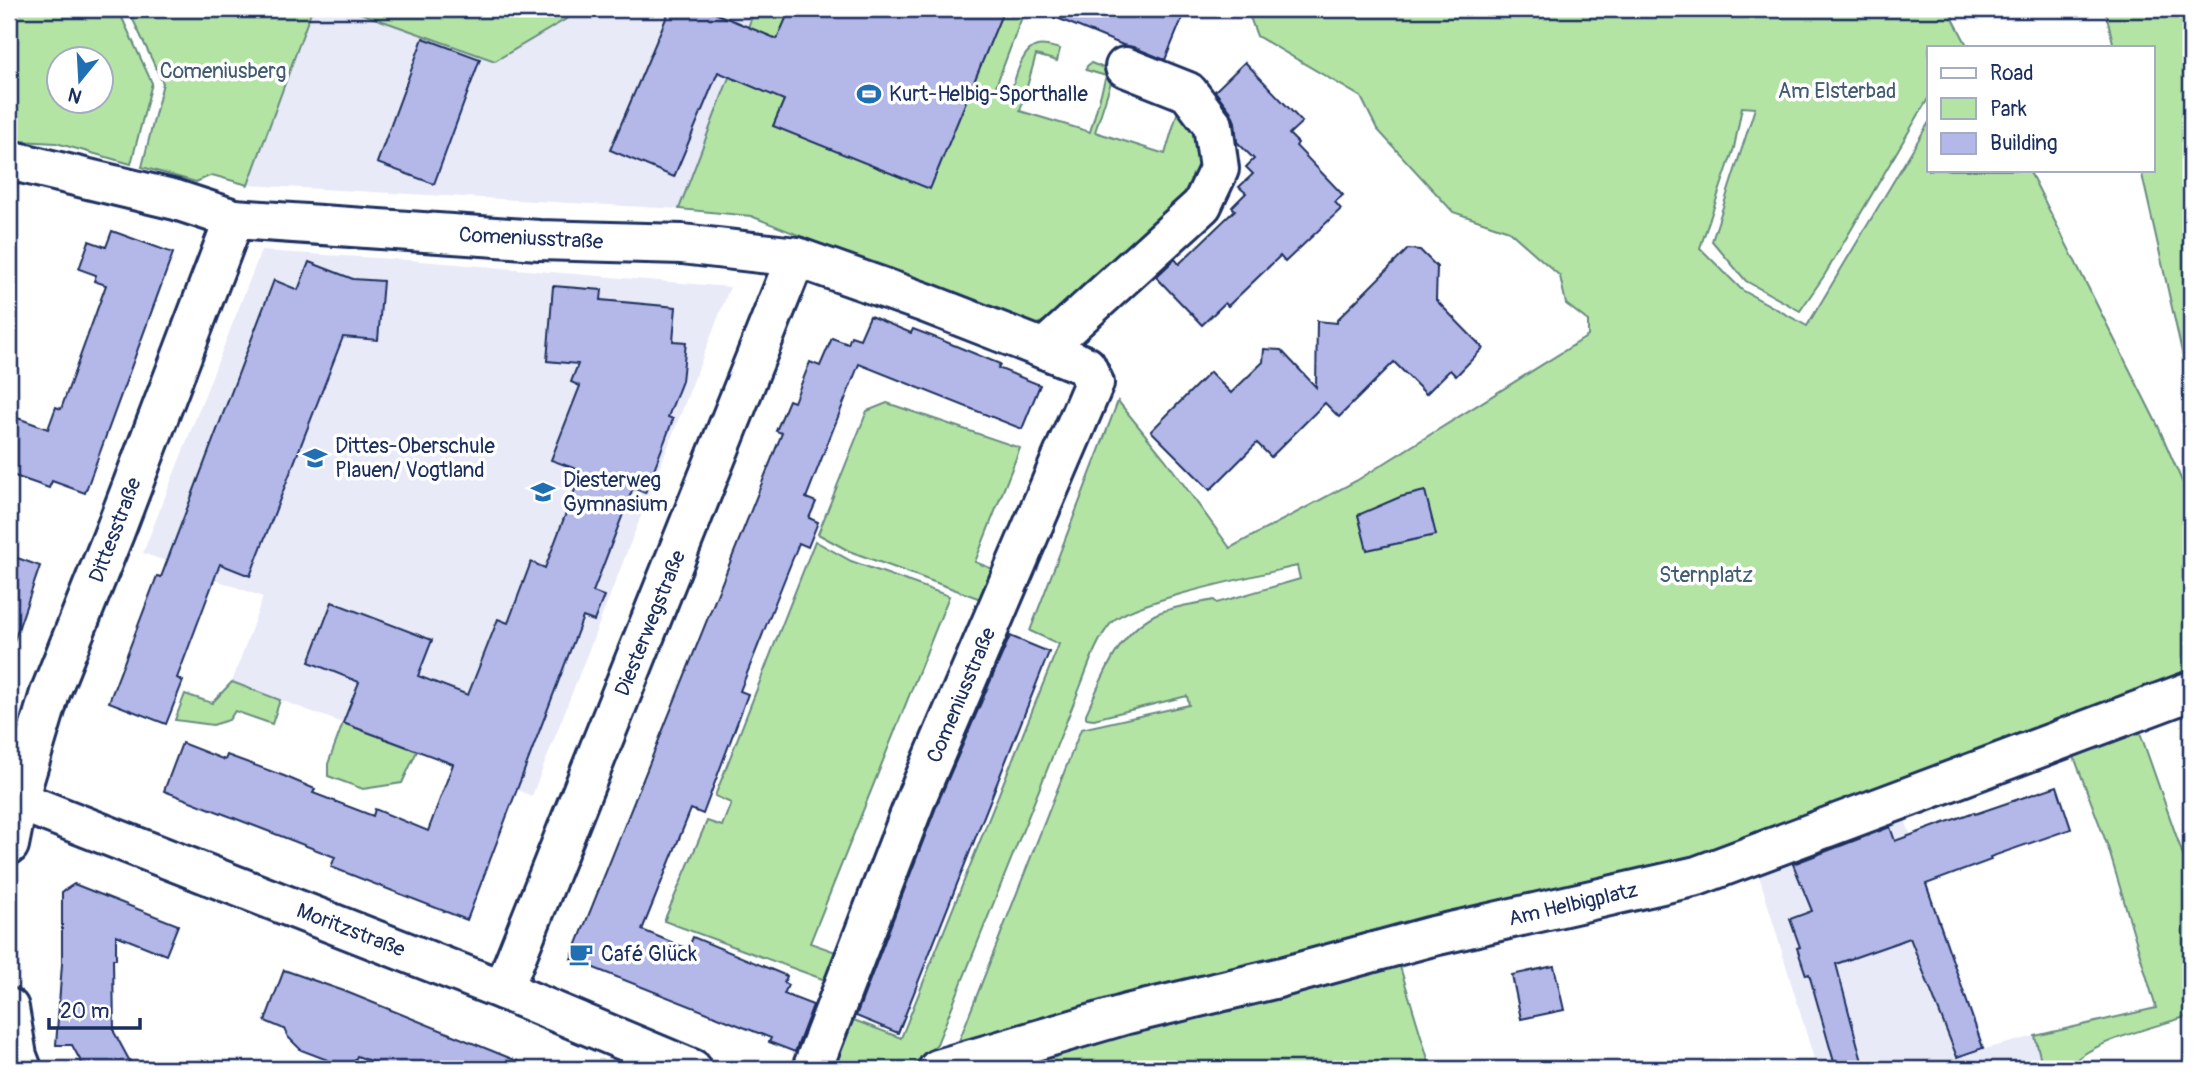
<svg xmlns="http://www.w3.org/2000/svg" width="2200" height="1078" viewBox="0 0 2200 1078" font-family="Pangolin,sans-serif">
  <rect width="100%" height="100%" fill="#fff"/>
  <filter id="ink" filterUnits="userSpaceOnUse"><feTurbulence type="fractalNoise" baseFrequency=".0143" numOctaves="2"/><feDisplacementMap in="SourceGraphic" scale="14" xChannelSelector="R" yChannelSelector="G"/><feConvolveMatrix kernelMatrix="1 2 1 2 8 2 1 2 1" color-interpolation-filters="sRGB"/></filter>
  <g filter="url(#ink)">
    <!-- built -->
    <g fill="#e8eaf8">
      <polygon points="312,9 349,9 495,61 583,9 755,9 679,209 248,185"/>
      <polygon points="261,251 409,260 730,287 532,796 453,764 232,682 263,597 143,553"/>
      <polygon points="1901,808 1985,1049 2035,1036 2043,1069 1817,1069 1755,862"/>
    </g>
    <!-- green -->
    <g fill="#b4e4a4" stroke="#688a81" stroke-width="2" fill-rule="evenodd">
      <path d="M 9,9 L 118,9 L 152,83 L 131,164 L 56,143 L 19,141 L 9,138 ZM 60,60 L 102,60 L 102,102 L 60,102 Z"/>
      <polygon points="128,9 312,9 248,185 212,175 196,182 142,167 163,83"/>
      <polygon points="349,9 583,9 495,61"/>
      <path d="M 755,9 L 1025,9 L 996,86 L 1011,91 C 1016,78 1021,50 1037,46 C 1043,44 1053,47 1060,49 L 1057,61 L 1036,55 L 1020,111 L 1090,132 L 1106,76 L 1086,70 L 1087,66 L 1091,63 L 1134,80 L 1112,79 L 1095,132 L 1165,154 L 1180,104 L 1191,107 L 1207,177 L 1088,286 L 1046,320 L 1030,328 L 751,216 L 679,209 Z"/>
      <path d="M 1247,9 L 1948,9 L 1968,47 L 1929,47 L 1929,97 L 1824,276 L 1800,311 L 1746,281 L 1712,241 L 1755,108 L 1742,107 L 1734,148 L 1700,248 L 1742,290 L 1807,326 L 1929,122 L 1929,170 L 2029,170 L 2158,426 L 2191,502 L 2191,683 L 1651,877 L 959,1041 L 1081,729 L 1189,705 L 1187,696 L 1094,719 L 1086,718 L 1086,714 C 1103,677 1117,634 1156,614 C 1173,606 1196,604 1214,600 L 1217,603 L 1300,579 L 1297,566 C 1263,574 1131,601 1112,622 C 1097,639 1089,664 1081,685 L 937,1044 C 928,1053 919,1062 907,1068 C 895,1074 835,1068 820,1065 L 846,1017 L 901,1038 L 1059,644 L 1030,631 L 1118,401 L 1165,459 L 1230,548 L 1356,481 L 1588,336 L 1588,321 L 1566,304 L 1560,276 L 1509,231 L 1453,212 L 1377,129 L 1361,97 L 1257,36 Z"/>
      <polygon points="2105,9 2191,9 2191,392 2141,170 2153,170 2153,47 2114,47"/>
      <polygon points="887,403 1020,448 975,562 998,571 986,601 849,551 818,534 867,411"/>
      <polygon points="815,541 851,561 949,596 810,943 836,952 825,980 664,921 707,821 722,826 731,803 715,796"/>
      <polygon points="232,682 280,700 272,724 235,711 229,720 213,725 175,720 185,694 212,703"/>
      <path d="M 2136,721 L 2191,878 L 2191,1015 C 2163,1025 2081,1043 2069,1069 L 2043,1069 L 2035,1036 L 2156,1008 L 2108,847 L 2070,746 Z"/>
      <polygon points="343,723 417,751 402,783 363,789 328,776 328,764"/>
      <polygon points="1398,960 1431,1069 1131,1069 1125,1061 1089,1069 954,1069"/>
    </g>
    <!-- building -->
    <g fill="#b4b8e9" stroke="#1b2f5e" stroke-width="2">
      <polygon points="670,9 705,9 777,39 790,9 1004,9 930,189 773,126 784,100 718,72 674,177 610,150"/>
      <polygon points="1035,9 1186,9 1165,60 1133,47 1123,45"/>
      <polygon points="423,38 480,59 434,184 377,163"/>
      <polygon points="1245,62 1302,122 1289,134 1298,143 1296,146 1343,195 1335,202 1341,209 1285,262 1280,256 1228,306 1225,303 1202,325 1156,277 1175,259 1179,264 1235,210 1232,207 1246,193 1239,187 1253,174 1246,167 1254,159 1237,142 1235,122 1231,112 1215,91"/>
      <polygon points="112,231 173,253 85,493 52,481 49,488 9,474 9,415 48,429 56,407 61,409 106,285 94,281 96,275 79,269 89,241 106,247"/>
      <polygon points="1408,249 1420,250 1437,267 1436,300 1483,348 1456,376 1450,370 1426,394 1394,362 1339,417 1325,403 1271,457 1257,443 1210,490 1151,431 1210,372 1231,393 1263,362 1264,349 1281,350 1316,387 1317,321 1337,323 1337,320"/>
      <polygon points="309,262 353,279 383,281 378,340 343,337 250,576 220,564 177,678 183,681 166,724 109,702 157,576 161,577 274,280 298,290"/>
      <polygon points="553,286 602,290 601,300 676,307 673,341 686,342 682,381 668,417 673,419 645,493 633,488 593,592 604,596 594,621 583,617 467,920 331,867 335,857 164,791 182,743 225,760 227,755 284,776 315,789 313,793 373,816 375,809 428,831 453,764 343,723 359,682 309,662 332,602 432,640 418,676 468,695 498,619 508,623 531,562 545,568 582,471 551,460 580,386 571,382 578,364 547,361"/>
      <polygon points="870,316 911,333 913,329 934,337 1000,364 998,368 1040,385 1022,429 859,364 806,498 816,502 809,518 818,522 808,547 799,543 740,691 748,694 703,814 691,809 642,930 688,949 693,937 787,976 784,983 788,985 784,994 813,1005 795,1052 769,1042 771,1038 571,959 782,433 776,431 789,400 794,402 810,362 820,366 832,338 848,344 851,336 860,339"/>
      <polygon points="1425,491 1436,535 1367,550 1358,515 1400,497"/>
      <polygon points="9,555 40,566 13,644 9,644"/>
      <polygon points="1010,636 1049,652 898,1033 856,1016 938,802"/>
      <polygon points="2057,786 2071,829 1990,857 1991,860 1926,884 1983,1048 1957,1057 1910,938 1836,964 1864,1069 1836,1069 1809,974 1806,975 1797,948 1800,947 1790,919 1812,911 1793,864 1890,827 1895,841 1974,812 1975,814"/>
      <polygon points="74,884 178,925 166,955 116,935 116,959 113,959 114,1032 134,1069 85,1069 72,1045 56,1045 62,964 62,892"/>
      <polygon points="1554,966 1564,1010 1521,1019 1512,975"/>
      <polygon points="284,970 344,991 537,1069 392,1069 357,1056 351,1069 301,1050 288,1037 284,1029 265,1021"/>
    </g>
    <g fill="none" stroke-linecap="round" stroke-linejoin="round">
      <!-- minor casing -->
      <g stroke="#1b2f5e" stroke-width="44">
        <g id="minor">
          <polyline points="9,160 176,200 234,219 539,240 682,244 796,257 926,303 1044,349 1202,205 1219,169 1213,125 1188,92 1125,67"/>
          <polyline points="9,797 503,990 692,1069"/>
          <polyline points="9,845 18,800 50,693 115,531 234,219"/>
          <polyline points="503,990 796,257"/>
          <polyline points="9,1008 17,1056 22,1069"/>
          <polyline points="812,1069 918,794 1094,383 1086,366 1044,349"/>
          <polyline points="938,1069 1127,1014 1278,978 1429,937 1697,876 2191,691"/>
        </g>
      </g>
      <!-- minor -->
      <use href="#minor" stroke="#fff" stroke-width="38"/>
    </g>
  </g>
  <!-- icons -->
  <defs>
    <g id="stadium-bare" transform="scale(1.89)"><path d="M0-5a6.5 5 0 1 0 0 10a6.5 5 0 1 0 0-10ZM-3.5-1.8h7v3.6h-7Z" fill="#1f6fb2" stroke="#fff" stroke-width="2.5" paint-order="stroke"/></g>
    <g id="school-bare" transform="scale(1.89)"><path d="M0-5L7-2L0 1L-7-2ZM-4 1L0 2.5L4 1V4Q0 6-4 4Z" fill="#1f6fb2" stroke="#fff" stroke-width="2.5" paint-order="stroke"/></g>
    <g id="cafe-bare" transform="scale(1.89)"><path d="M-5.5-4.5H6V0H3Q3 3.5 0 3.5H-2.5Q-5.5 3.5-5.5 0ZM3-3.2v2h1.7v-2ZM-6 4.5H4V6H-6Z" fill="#1f6fb2" stroke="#fff" stroke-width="2.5" paint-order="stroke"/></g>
  </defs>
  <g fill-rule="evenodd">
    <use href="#stadium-bare" x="869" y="94"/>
    <use href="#school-bare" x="315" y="458"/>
    <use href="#school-bare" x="543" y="492"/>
    <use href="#cafe-bare" x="581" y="954"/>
  </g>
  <g text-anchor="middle" stroke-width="7" stroke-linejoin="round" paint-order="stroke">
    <!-- park labels -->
    <g font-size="21" fill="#415c70" stroke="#fff">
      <text x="223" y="78">Comeniusberg</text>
      <text x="1837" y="98">Am Elsterbad</text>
      <text x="1706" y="582">Sternplatz</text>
    </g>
    <!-- poi labels -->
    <g font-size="21" fill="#1b2f5e" stroke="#fff" text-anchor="start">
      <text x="889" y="101">Kurt-Helbig-Sporthalle</text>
      <text x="335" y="453">Dittes-Oberschule<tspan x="335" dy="24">Plauen/ Vogtland</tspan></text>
      <text x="563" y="487">Diesterweg<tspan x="563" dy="24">Gymnasium</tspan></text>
      <text x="601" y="961">Café Glück</text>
    </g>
    <!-- street labels -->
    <g font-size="21" fill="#1b2f5e" stroke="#fff">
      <text transform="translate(531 238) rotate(3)" y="7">Comeniusstraße</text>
      <text transform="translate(115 530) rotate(-69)" y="7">Dittesstraße</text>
      <text transform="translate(650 623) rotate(-68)" y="7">Diesterwegstraße</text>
      <text transform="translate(961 695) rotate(-67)" y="7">Comeniusstraße</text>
      <text transform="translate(1573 904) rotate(-13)" y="7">Am Helbigplatz</text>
      <text transform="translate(351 930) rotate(21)" y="7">Moritzstraße</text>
    </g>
  </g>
  <!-- margin -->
  <rect width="2200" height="1078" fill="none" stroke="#fff" stroke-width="35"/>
  <rect x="18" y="18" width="2165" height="1043" fill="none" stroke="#1b2f5e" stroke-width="2.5" filter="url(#ink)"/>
  <!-- legend -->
  <rect x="1927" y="46" width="228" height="126" fill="#ffffff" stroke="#a4acbf" stroke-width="2"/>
  <rect x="1941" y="68" width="35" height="10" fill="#ffffff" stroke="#a4acbf" stroke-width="2"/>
  <text x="1990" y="80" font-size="21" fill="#1b2f5e">Road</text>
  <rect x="1941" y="98" width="35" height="21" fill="#b4e4a4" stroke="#a4acbf" stroke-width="2"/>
  <text x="1990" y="116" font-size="21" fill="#1b2f5e">Park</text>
  <rect x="1941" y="133" width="35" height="21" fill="#b4b8e9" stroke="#a4acbf" stroke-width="2"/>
  <text x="1990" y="150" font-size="21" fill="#1b2f5e">Building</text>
  <!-- north arrow -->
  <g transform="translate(80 80) rotate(198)"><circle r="33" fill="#ffffff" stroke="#a4acbf" stroke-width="2"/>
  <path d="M0-5L12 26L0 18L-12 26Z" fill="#1f6fb2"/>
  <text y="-10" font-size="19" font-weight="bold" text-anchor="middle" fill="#1b2f5e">N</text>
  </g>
  <!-- scale -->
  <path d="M49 1018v10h91v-10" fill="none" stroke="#1b2f5e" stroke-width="3.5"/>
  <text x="60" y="1018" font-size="21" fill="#1b2f5e" stroke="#ffffff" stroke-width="5" paint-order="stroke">20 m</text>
</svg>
